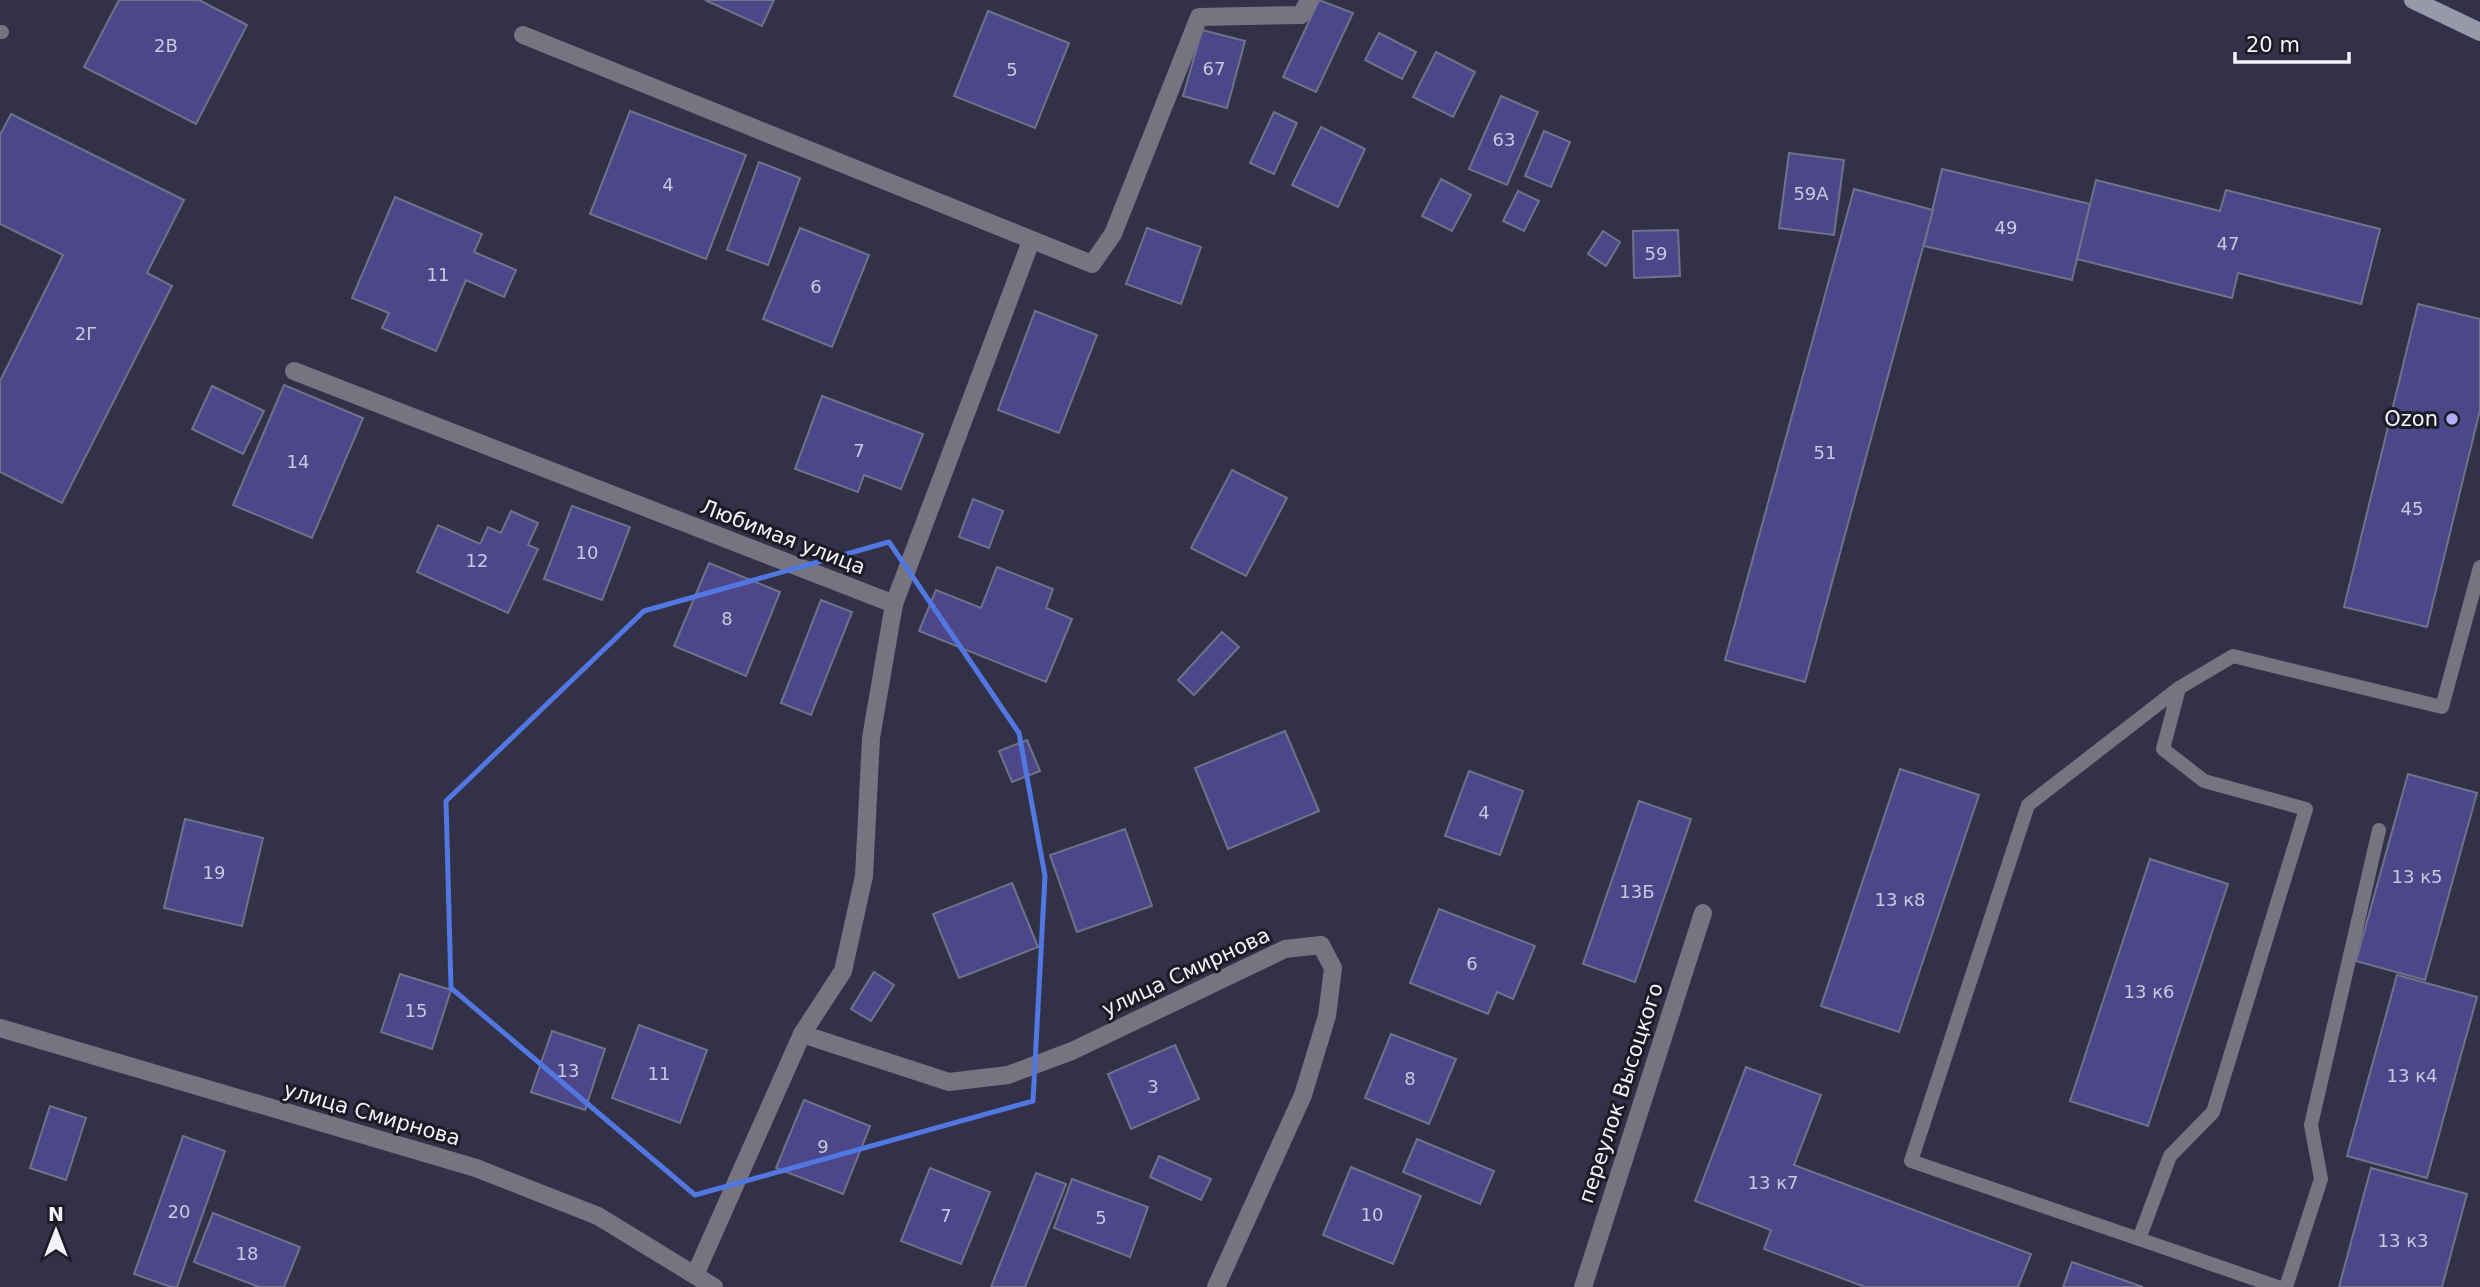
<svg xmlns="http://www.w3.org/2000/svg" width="2480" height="1287" viewBox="0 0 2480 1287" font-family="'DejaVu Sans',sans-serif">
  <rect width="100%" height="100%" fill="#323148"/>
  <!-- building -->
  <g fill="#4d4689" stroke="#71718b" stroke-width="2">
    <polygon points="119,0 199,0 247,25 196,124 84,67"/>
    <polygon points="705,0 774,0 762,26"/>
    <polygon points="1319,0 1353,13 1316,92 1283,77"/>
    <polygon points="988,11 1069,43 1035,128 954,96"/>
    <polygon points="1202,30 1245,41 1227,108 1183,96"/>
    <polygon points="1379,33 1416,52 1402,79 1365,60"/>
    <polygon points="1436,52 1475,72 1453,117 1413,97"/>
    <polygon points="1501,96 1538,112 1507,185 1469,169"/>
    <polygon points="630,111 746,155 706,259 590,214"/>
    <polygon points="1274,112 1297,123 1274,174 1250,163"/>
    <polygon points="11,114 184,200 147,273 172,286 62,503 0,472 0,381 63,255 0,224 0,135"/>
    <polygon points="1321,127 1365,149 1338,207 1292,185"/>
    <polygon points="1544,131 1570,142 1551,187 1525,176"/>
    <polygon points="1789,153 1844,160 1834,235 1779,228"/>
    <polygon points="759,162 800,178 768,265 727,250"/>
    <polygon points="1942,169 2090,204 2072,280 1924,246"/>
    <polygon points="1441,179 1471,195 1452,231 1422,216"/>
    <polygon points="2096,180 2220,211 2226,190 2380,229 2361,304 2238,273 2232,298 2077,259"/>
    <polygon points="1854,189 1933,210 1805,682 1725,660"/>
    <polygon points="1518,191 1539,201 1524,231 1503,221"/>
    <polygon points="395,197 482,234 474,252 516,270 504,297 466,280 436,351 382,328 389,313 352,298"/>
    <polygon points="800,228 869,255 832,347 763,319"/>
    <polygon points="1147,228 1201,247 1181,304 1126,284"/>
    <polygon points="1678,230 1680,276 1634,278 1633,231"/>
    <polygon points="1603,231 1620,242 1606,266 1588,254"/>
    <polygon points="2418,304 2480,319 2480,410 2427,627 2344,607"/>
    <polygon points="1035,311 1097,335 1059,433 998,410"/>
    <polygon points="284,385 363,418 312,538 233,505"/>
    <polygon points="212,386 264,411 243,454 192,429"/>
    <polygon points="822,396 923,434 901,489 864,475 858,492 795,469"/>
    <polygon points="1232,470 1287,498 1246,576 1191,548"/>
    <polygon points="973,499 1003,511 989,548 959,537"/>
    <polygon points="572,506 630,527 602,600 544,579"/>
    <polygon points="511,511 538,523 528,545 538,549 508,613 417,572 438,525 480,544 488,527 501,533"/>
    <polygon points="709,563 780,592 746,676 674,646"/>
    <polygon points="997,567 1053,589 1046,608 1072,619 1046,682 919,631 936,590 981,608"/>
    <polygon points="821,600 852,612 811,715 781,703"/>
    <polygon points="1222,632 1239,647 1194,695 1178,680"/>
    <polygon points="1285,731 1319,811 1228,849 1195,768"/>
    <polygon points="1027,740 1040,771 1012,782 999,751"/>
    <polygon points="1900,769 1979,795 1899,1032 1821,1006"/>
    <polygon points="1469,771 1523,791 1500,855 1445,836"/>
    <polygon points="2408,774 2477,793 2425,980 2356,961"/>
    <polygon points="1639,801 1691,819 1635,982 1583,964"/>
    <polygon points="185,819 263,838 242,926 164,908"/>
    <polygon points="1125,829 1152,906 1077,932 1050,855"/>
    <polygon points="2150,859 2228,884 2148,1126 2070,1101"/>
    <polygon points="1012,883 1038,947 959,978 933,914"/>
    <polygon points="1439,909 1535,946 1513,999 1497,992 1488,1014 1410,983"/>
    <polygon points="874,972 894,985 871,1021 851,1009"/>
    <polygon points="400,974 451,990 432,1049 381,1032"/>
    <polygon points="2397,975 2477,997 2427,1178 2347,1156"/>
    <polygon points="639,1025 707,1050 680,1123 612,1098"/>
    <polygon points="552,1031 605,1049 585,1110 531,1092"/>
    <polygon points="1391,1034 1456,1059 1429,1124 1365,1098"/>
    <polygon points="1175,1045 1199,1099 1131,1129 1108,1074"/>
    <polygon points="1746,1067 1821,1095 1794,1165 2031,1254 2018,1287 1865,1287 1764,1249 1771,1230 1695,1201"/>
    <polygon points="804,1100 870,1126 843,1194 776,1168"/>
    <polygon points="50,1106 86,1118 66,1180 30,1168"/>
    <polygon points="183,1136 225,1151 177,1287 171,1287 134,1274"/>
    <polygon points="1417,1139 1494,1171 1480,1204 1403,1172"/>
    <polygon points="1159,1156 1211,1179 1201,1200 1150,1177"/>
    <polygon points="1351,1167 1421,1196 1393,1264 1323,1235"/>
    <polygon points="930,1168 990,1192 961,1264 901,1241"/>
    <polygon points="2371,1168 2467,1194 2442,1287 2339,1287"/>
    <polygon points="1036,1173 1066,1184 1025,1287 991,1287"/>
    <polygon points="1072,1179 1148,1207 1130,1257 1054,1228"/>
    <polygon points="213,1213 300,1247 284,1287 259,1287 194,1262"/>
    <polygon points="2072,1262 2143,1287 2063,1287"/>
  </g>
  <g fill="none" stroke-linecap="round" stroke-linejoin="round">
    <!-- lane -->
    <g stroke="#757480" stroke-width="14">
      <polyline points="0,32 2,32"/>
      <polyline points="2139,1239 1911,1161 2028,805 2179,688"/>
      <polyline points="2278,1287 2139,1239 2170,1156 2213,1112 2306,809 2204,781 2163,749 2179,688 2233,656 2442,707 2480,567"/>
      <polyline points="2286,1287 2321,1179 2311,1125 2379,830"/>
    </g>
    <!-- street -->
    <g stroke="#757480" stroke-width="18">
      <polyline points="523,35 1092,264 1113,234 1199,17 1301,15 1309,0"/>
      <polyline points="294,371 894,604"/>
      <polyline points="0,1028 476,1168 598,1216 714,1287"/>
      <polyline points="802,1034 949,1082 1008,1075 1072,1051 1285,949 1321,945 1333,968 1327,1016 1303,1095 1216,1287"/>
      <polyline points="695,1275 802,1034 843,971 864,876 871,738 894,604 1031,241"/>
      <polyline points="1583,1287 1703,913"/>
    </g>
    <!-- secondary -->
    <polyline stroke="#9898ab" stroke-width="18" points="2413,0 2480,32"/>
  </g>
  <!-- marked area -->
  <path fill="none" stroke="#5277e1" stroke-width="5" stroke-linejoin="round" d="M 889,542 L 1019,733 L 1045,876 L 1033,1101 L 695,1195 L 451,988 L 446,801 L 644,611 Z"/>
  <!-- markers -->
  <circle fill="#b1adfa" stroke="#1b1b25" stroke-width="2.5" cx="2452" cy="419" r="7"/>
  <g text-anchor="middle" stroke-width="6" stroke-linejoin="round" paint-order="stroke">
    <!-- number labels -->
    <g font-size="18" fill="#cac8e0">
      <text x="166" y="52">2В</text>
      <text x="1214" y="75">67</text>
      <text x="1012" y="76">5</text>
      <text x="1504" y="146">63</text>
      <text x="668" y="191">4</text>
      <text x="1811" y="200">59А</text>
      <text x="2006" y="234">49</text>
      <text x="2228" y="250">47</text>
      <text x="1656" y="260">59</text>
      <text x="438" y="281">11</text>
      <text x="816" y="293">6</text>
      <text x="86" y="340">2Г</text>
      <text x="859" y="457">7</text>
      <text x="1825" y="459">51</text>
      <text x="298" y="468">14</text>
      <text x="2412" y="515">45</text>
      <text x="587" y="559">10</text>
      <text x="477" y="567">12</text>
      <text x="727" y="625">8</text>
      <text x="1484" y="819">4</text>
      <text x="214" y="879">19</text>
      <text x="2417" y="883">13 к5</text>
      <text x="1637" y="898">13Б</text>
      <text x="1900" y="906">13 к8</text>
      <text x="1472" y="970">6</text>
      <text x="2149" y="998">13 к6</text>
      <text x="416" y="1017">15</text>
      <text x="568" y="1077">13</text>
      <text x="659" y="1080">11</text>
      <text x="2412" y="1082">13 к4</text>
      <text x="1410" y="1085">8</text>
      <text x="1153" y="1093">3</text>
      <text x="823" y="1153">9</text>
      <text x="1773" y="1189">13 к7</text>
      <text x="179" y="1218">20</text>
      <text x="1372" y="1221">10</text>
      <text x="946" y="1222">7</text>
      <text x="1101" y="1224">5</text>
      <text x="2403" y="1247">13 к3</text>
      <text x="247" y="1260">18</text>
    </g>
    <!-- poi labels -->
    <g font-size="21" fill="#f3f3fd" stroke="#1b1b25" text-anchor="end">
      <text x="2438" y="426">Ozon</text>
    </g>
    <!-- street labels -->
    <g font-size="21" fill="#f3f3fd" stroke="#1b1b25">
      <text transform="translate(783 537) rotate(21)" y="7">Любимая улица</text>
      <text transform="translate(1186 972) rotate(-25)" y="7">улица Смирнова</text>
      <text transform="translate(1621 1093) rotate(-72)" y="7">переулок Высоцкого</text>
      <text transform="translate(372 1114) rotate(16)" y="7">улица Смирнова</text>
    </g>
  </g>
  <!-- north arrow -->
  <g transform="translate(56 1231)" stroke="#1b1b25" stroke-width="5" paint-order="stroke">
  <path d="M0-5L12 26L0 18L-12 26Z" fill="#f3f3fd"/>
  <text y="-10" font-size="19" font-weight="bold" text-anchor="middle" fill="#f3f3fd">N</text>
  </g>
  <!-- scale -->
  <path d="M2235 52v10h114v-10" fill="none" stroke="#f3f3fd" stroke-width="3.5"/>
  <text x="2246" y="52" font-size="21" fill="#f3f3fd" stroke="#1b1b25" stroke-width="5" paint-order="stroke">20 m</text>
</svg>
